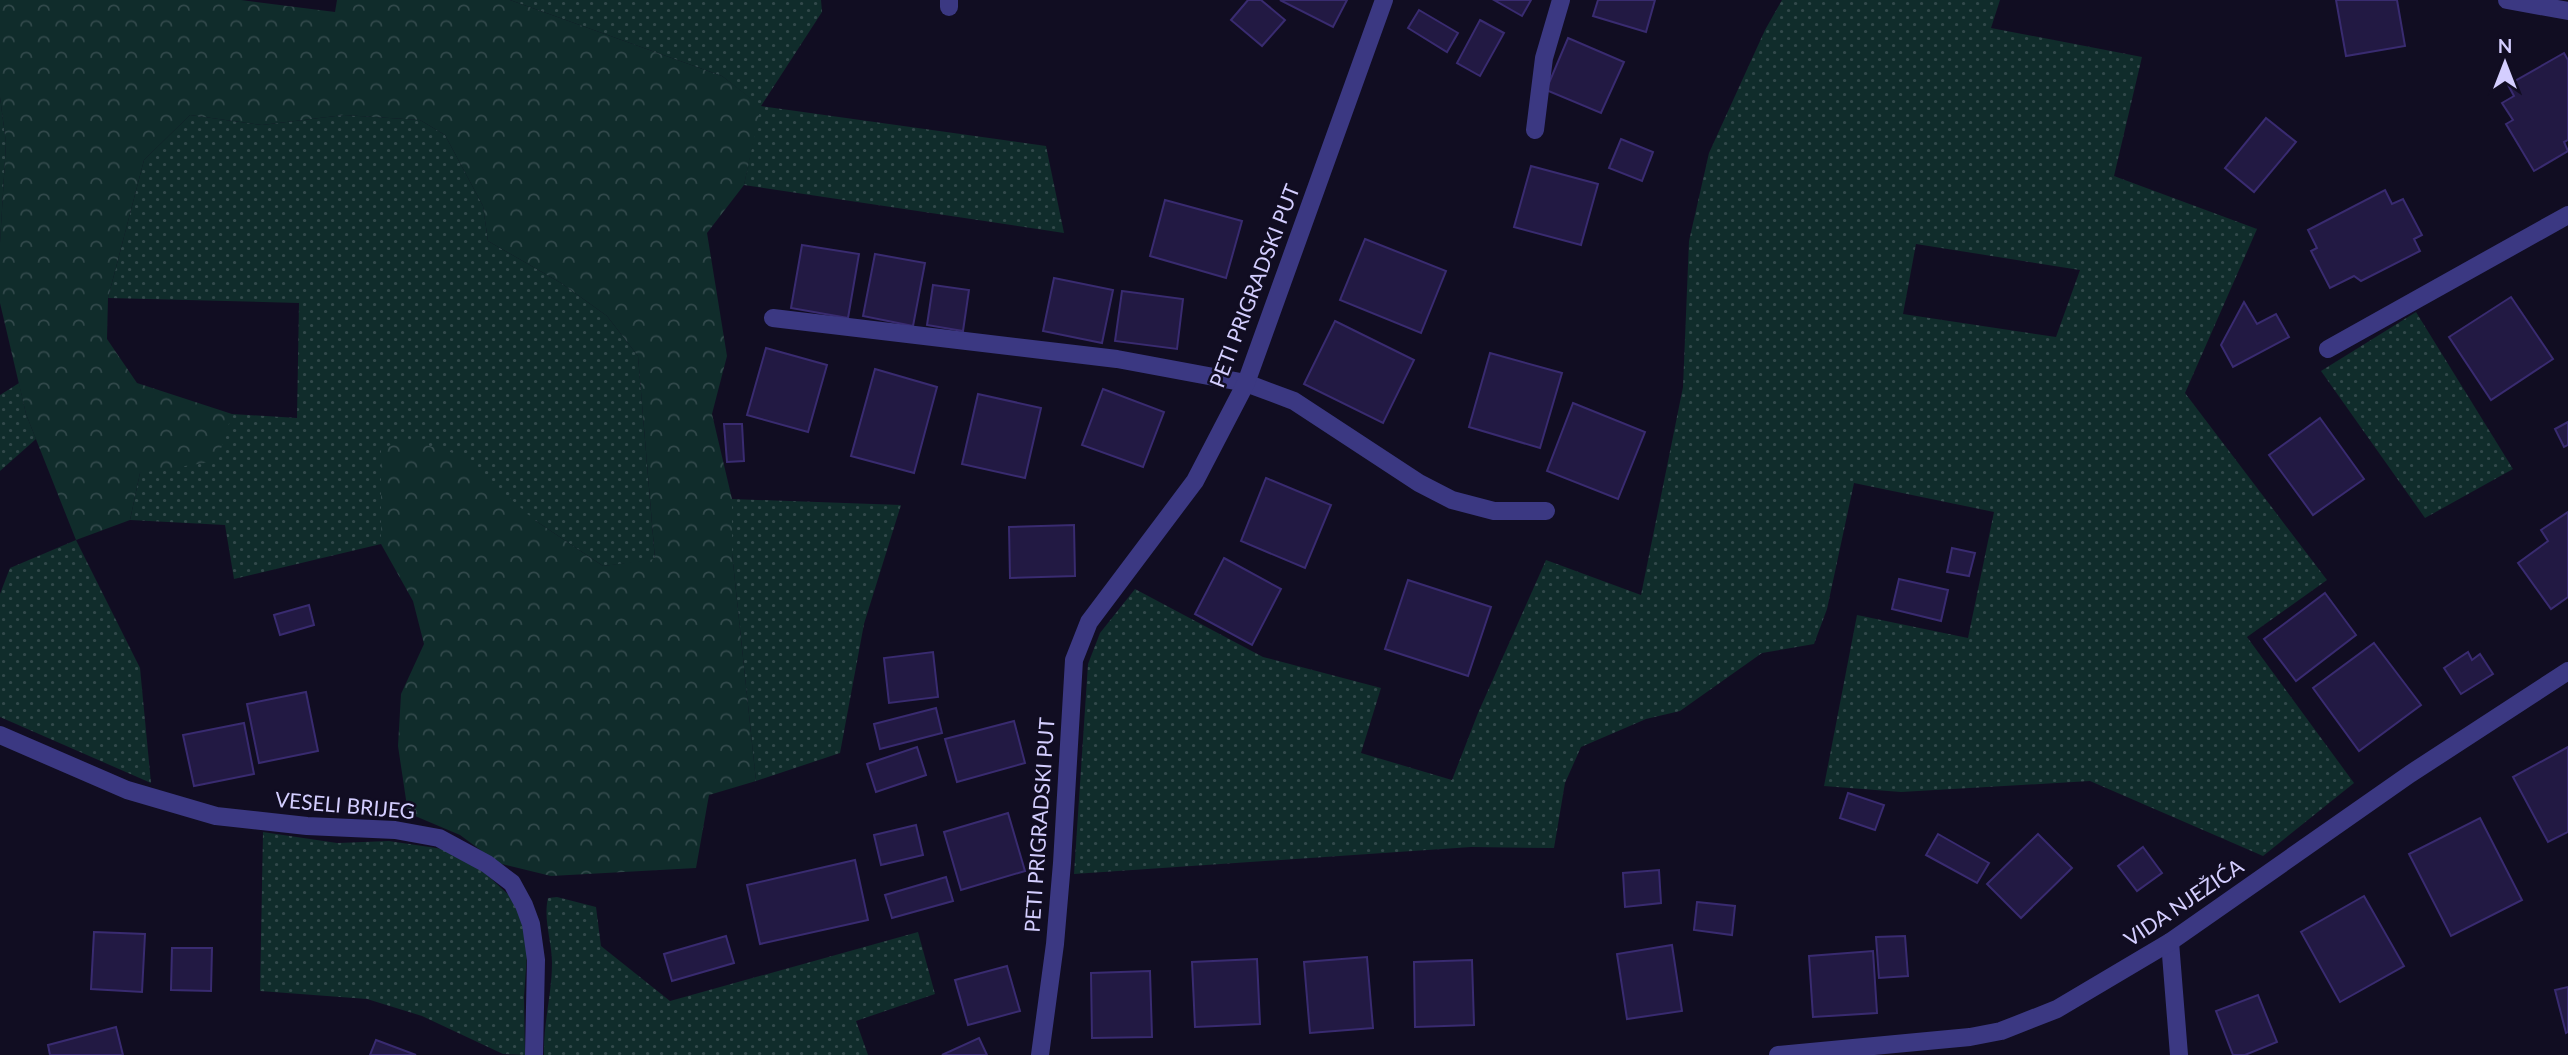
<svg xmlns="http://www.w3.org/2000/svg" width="2568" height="1055" viewBox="0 0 2568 1055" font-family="Lato,sans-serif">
  <defs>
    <pattern id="grass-dots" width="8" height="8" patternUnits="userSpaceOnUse" patternTransform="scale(1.75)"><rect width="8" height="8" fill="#102c2b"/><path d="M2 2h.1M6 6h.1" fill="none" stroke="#32494b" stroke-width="1.8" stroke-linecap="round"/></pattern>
    <pattern id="forest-crowns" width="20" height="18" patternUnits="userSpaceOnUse" patternTransform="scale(1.75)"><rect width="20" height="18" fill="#102c2b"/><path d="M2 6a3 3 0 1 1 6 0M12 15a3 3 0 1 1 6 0" fill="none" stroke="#32494b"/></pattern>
  </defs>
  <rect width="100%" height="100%" fill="#110d22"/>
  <!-- grass -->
  <g fill="url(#grass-dots)" fill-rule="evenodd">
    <polygon points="510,0 821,0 822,12 761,106 1046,146 1064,233 744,185 760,106 722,76"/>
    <path d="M 1782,0 L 2000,0 L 1991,28 L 2142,57 L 2114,176 L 2257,229 L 2185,393 L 2327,580 L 2247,637 L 2354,783 L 2263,856 L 2090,781 L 1901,792 L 1824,786 L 1857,615 L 1968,638 L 1994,512 L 1854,483 L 1827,609 L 1814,644 L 1762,653 L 1680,711 L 1646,719 L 1581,747 L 1565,783 L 1554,848 L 1471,847 L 1074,874 L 1088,664 L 1100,633 L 1135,589 L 1263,657 L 1381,688 L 1361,753 L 1452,780 L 1478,713 L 1546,560 L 1641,595 L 1683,387 L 1689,241 L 1709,153 L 1765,30 ZM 1916,244 L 2080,270 L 2056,337 L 1903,314 Z"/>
    <polygon points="0,97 6,143 0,243"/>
    <polygon points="190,115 262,125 344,115 420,120 445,135 483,206 488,241 561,283 607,316 638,356 655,560 603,566 536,521 381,448 381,544 234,579 225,525 130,520 140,473 232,414 297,418 299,303 108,298 144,160"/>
    <polygon points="2416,312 2513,469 2425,518 2321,371"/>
    <polygon points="19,383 26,414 36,439 0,471 0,395"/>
    <polygon points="732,499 901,505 864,624 840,753 756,781 732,553"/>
    <polygon points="76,540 140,668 151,783 0,717 0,594 10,568"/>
    <polygon points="263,832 337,843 389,841 443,849 485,873 513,899 528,940 524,997 525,1055 503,1054 422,1016 367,999 260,991"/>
    <path d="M 557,897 L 596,907 L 601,946 L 670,1001 L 918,932 L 935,994 L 856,1021 L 868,1055 L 544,1055 C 543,1024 552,994 552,963 C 552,941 543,920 548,898 Z"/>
  </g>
  <!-- forest -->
  <polygon fill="url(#forest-crowns)" points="0,0 241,0 335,12 337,0 510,0 722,76 761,106 744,185 707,233 727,356 712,414 732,499 732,553 756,781 709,795 696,868 551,876 498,863 460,835 408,813 398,746 401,694 424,644 413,601 381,544 381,448 409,440 460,455 536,521 603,566 655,559 638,356 607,316 561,283 488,241 483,206 445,135 420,120 344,115 262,125 190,115 144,160 108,298 107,339 137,383 232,414 217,461 140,473 130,520 76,540 26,414 0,303 0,243 6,143 0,97"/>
  <!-- building -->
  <g fill="#221943" stroke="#392b70" stroke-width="2">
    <polygon points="1248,0 1261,0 1285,20 1262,46 1231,20"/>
    <polygon points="1280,0 1347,0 1333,27"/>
    <polygon points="1494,0 1531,0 1522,16"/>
    <polygon points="1598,0 1655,0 1646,32 1593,16"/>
    <polygon points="2336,0 2397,0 2405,46 2346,56"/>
    <polygon points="1419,10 1458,33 1447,52 1408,28"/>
    <polygon points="1480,20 1504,33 1480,76 1457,63"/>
    <polygon points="1568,38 1624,62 1601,113 1546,90"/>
    <polygon points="2564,53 2568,60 2568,140 2564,142 2568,151 2534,171 2506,124 2513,120 2502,103 2514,96 2508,85"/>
    <polygon points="2266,118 2296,142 2254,192 2225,168"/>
    <polygon points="1621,139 1653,152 1642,181 1609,168"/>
    <polygon points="1531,166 1598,184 1581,245 1514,227"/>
    <polygon points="2385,190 2392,204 2403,199 2422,235 2414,239 2420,251 2361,281 2354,276 2330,288 2311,251 2317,248 2308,230"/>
    <polygon points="1165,200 1242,221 1226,278 1150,256"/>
    <polygon points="1365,239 1446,271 1421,333 1340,300"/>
    <polygon points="802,245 859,254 848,318 791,308"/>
    <polygon points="875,254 925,263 913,326 863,316"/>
    <polygon points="1054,278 1113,290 1102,343 1043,331"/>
    <polygon points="933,285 969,290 963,331 927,325"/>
    <polygon points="1122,291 1183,299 1177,349 1115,341"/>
    <polygon points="2511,297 2553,359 2491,400 2449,337"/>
    <polygon points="2244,302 2257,324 2276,314 2289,337 2233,367 2221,345"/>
    <polygon points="1335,321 1414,360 1383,423 1304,384"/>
    <polygon points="766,348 827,365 808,432 747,415"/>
    <polygon points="1490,353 1562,373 1540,448 1469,427"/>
    <polygon points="875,369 937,387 914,473 851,456"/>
    <polygon points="1103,389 1164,412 1143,467 1082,445"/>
    <polygon points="978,394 1041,408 1025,478 962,464"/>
    <polygon points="1573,403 1645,432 1618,499 1547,471"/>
    <polygon points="2320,418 2364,479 2313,515 2269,455"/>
    <polygon points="2568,422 2568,445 2564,447 2555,429"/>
    <polygon points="724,424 742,424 744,461 727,462"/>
    <polygon points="1266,478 1331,505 1305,568 1241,541"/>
    <polygon points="2568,512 2568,597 2551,609 2518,563 2548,541 2541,530"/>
    <polygon points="1074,525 1075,576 1010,578 1009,527"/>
    <polygon points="1952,548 1975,553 1969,576 1947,572"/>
    <polygon points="1224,558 1281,589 1252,645 1195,614"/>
    <polygon points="1899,579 1948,590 1941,621 1892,609"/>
    <polygon points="1408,580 1491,607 1468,676 1385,649"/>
    <polygon points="2325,593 2356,635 2296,681 2264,639"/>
    <polygon points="309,605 314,625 280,635 274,615"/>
    <polygon points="2374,643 2421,705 2359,751 2313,688"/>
    <polygon points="933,652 938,697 889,703 884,658"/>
    <polygon points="2468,652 2472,660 2480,654 2493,674 2461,694 2444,668"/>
    <polygon points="306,692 318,751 259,763 247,704"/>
    <polygon points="936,708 942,733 880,749 874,724"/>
    <polygon points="1014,721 1025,763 957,782 945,739"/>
    <polygon points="244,723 254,774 194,786 183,735"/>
    <polygon points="917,747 926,775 876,792 867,764"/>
    <polygon points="2568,747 2568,832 2548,842 2513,777"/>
    <polygon points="1848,793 1884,805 1875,830 1840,818"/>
    <polygon points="1008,813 1025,871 961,890 944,832"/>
    <polygon points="2480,818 2522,900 2451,936 2409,854"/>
    <polygon points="916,825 923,855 881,865 874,835"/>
    <polygon points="1938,834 1989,863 1977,883 1926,855"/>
    <polygon points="2038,834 2072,868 2021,918 1987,884"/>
    <polygon points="2143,847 2162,873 2137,891 2118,866"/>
    <polygon points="855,860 868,920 760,944 747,885"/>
    <polygon points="1659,870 1661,903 1625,907 1623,873"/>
    <polygon points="946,877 953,901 892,918 885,895"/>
    <polygon points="2364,896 2404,966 2340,1002 2301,932"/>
    <polygon points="1697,902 1735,906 1732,935 1694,930"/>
    <polygon points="94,932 145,934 142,992 91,989"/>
    <polygon points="726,936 734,963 672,981 664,954"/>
    <polygon points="1905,936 1908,976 1879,978 1876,937"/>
    <polygon points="1672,945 1682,1011 1627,1019 1617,954"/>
    <polygon points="172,948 212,948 211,991 171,990"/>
    <polygon points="1873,951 1877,1013 1813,1017 1809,956"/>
    <polygon points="1367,957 1373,1028 1310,1033 1304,962"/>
    <polygon points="1257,959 1260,1024 1195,1027 1192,962"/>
    <polygon points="1472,960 1474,1025 1415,1027 1414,962"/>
    <polygon points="1007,966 1020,1011 968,1025 955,980"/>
    <polygon points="1150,971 1152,1037 1092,1038 1091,973"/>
    <polygon points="2568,987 2568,1032 2566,1033 2555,990"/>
    <polygon points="2258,995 2277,1042 2245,1055 2233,1055 2216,1011"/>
    <polygon points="116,1027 123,1055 50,1055 48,1045"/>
    <polygon points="979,1038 987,1055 942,1055"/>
    <polygon points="376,1040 416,1055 370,1055"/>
  </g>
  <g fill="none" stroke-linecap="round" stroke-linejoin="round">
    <!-- minor -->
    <g stroke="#3b3882" stroke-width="18">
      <polyline points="2507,0 2568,11"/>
      <polyline points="949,7 949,0"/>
      <polyline points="1535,130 1544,58 1561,0"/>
      <polyline points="773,318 1117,359 1246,383 1294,401 1419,483 1452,500 1494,511 1546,511"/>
      <polyline points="2328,349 2568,215"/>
      <polyline points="0,735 127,790 216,816 307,826 395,830 439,838 487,864 512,883 524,905 531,924 536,960 534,1055"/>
      <polyline points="2170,942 2179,1055"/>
      <polyline points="1040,1055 1055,944 1062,863 1074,660 1089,622 1195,481 1246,383 1384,0"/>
      <polyline points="1778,1055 1970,1037 2001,1031 2057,1009 2170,942 2410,774 2568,671"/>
    </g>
  </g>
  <g text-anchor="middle" stroke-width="5" stroke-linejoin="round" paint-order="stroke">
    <!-- street labels -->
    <g font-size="21" fill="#d4ceff" stroke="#110d22">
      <text transform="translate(1255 286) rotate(-69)" y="7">PETI PRIGRADSKI PUT</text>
      <text transform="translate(345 806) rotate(5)" y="7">VESELI BRIJEG</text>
      <text transform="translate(1040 825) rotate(-86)" y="7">PETI PRIGRADSKI PUT</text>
      <text transform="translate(2184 903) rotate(-34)" y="7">VIDA NJEŽIĆA</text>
    </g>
  </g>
  <!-- north arrow -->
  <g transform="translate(2505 63)" stroke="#110d22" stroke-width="5" paint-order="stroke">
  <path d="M0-5L12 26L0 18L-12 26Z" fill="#d4ceff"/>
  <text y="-10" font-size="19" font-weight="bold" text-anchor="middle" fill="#d4ceff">N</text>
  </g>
</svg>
